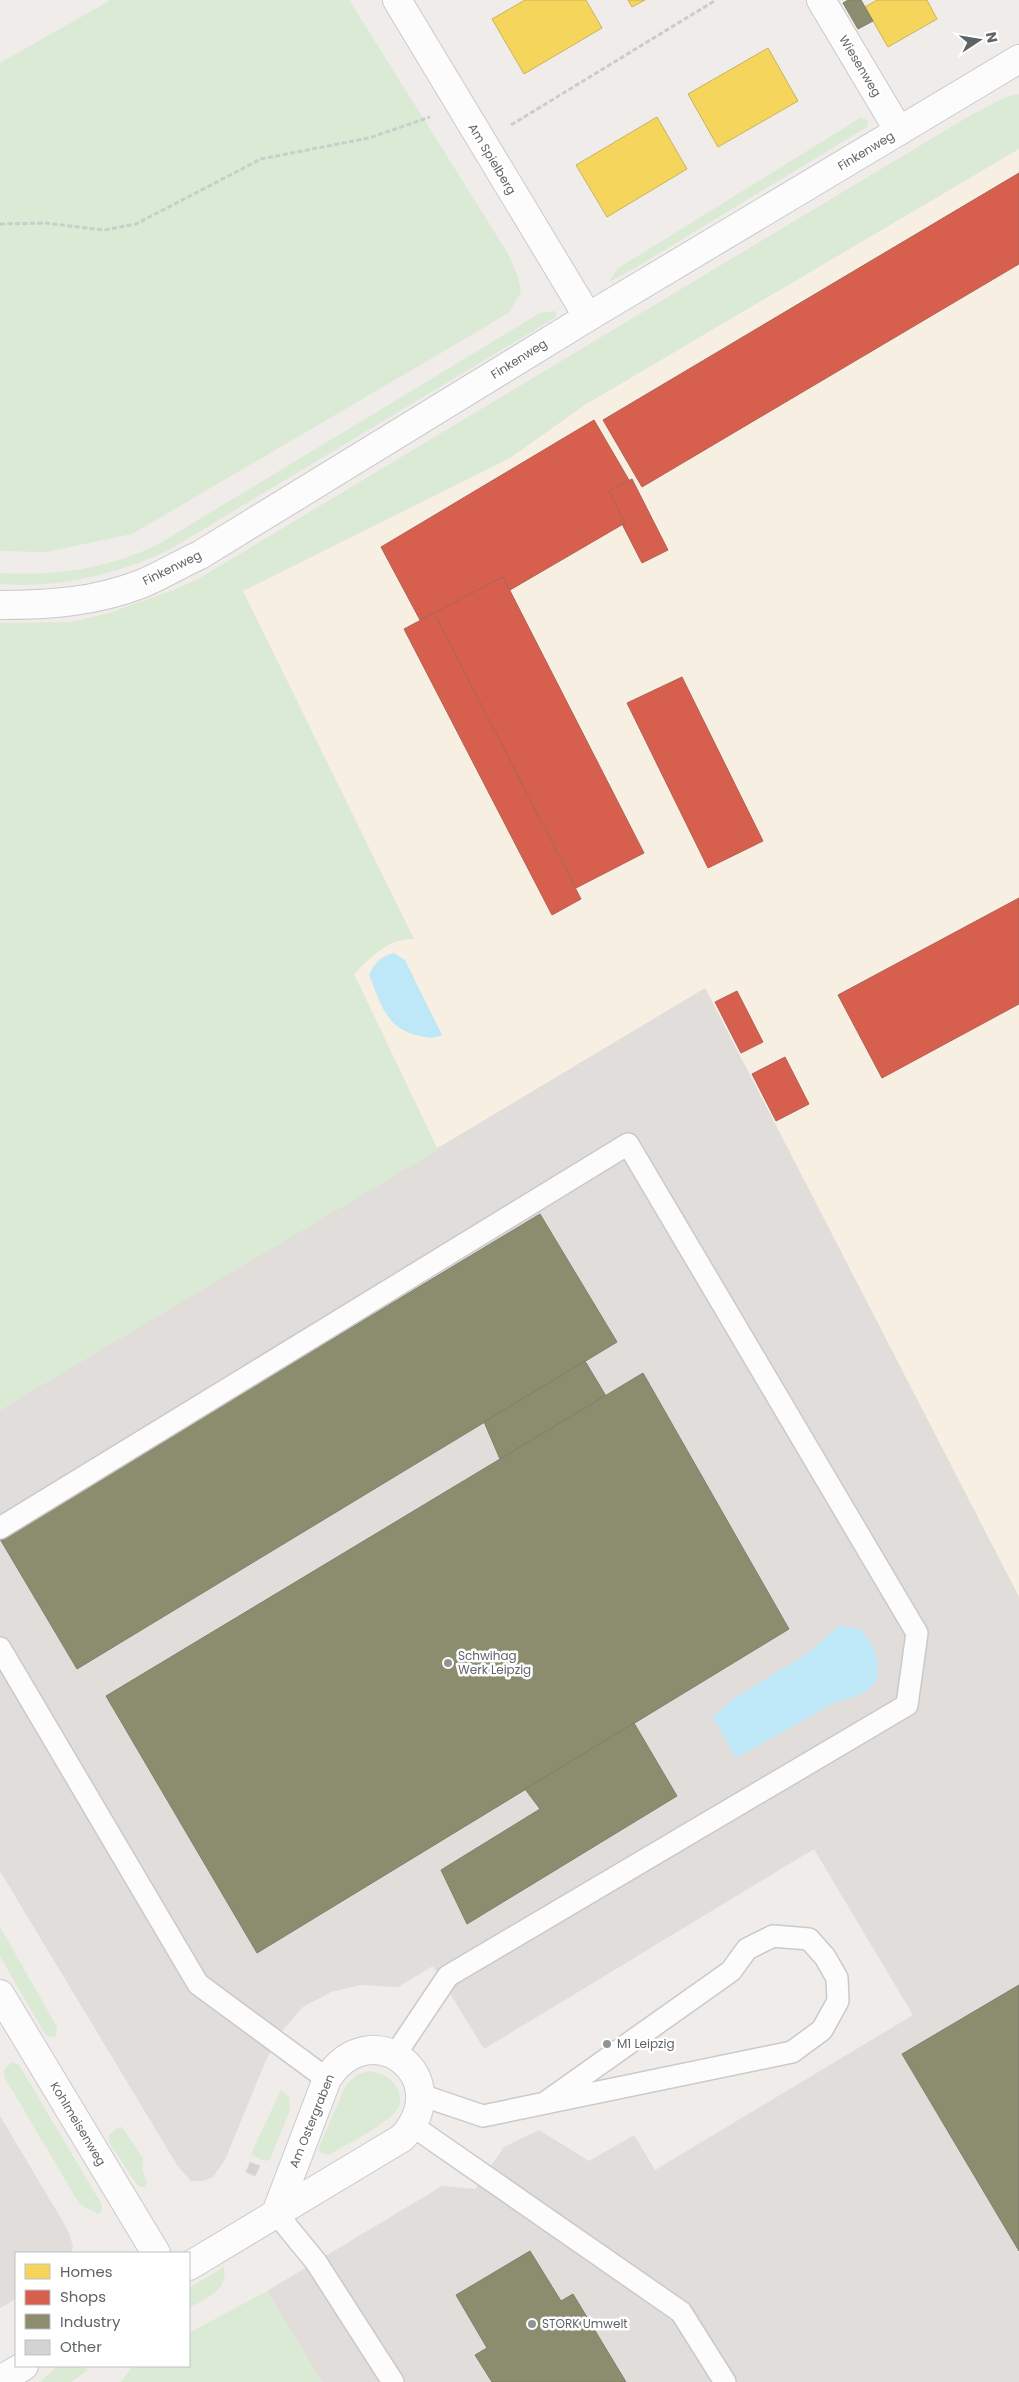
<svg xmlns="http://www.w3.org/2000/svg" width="1019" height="2382" viewBox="0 0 1019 2382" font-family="Poppins,sans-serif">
  <rect width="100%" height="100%" fill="#efece9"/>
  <!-- commercial -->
  <polygon fill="#f8efe3" points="1019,149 1019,1597 706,988 438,1150 354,974 380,949 400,938 413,939 243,591 510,458 583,406"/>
  <!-- industrial -->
  <g fill="#e0ddda">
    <polygon points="705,988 1019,1597 1019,2382 322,2382 267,2291 442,2186 475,2189 504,2147 539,2130 589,2161 634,2135 655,2170 913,2015 814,1849 484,2049 433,1966 398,1987 361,1985 331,1992 303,2007 282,2031 266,2060 225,2160 213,2177 203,2181 191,2181 177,2165 0,1871 0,1410"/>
    <polygon points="0,2116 62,2220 69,2233 73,2247 71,2253 16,2253 16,2299 0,2308"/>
  </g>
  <!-- green -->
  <g fill="#daead4">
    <polygon points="111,0 349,0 507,252 518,277 521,292 509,312 485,327 132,534 46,552 0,551 0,63"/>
    <path d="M 1019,94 L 1019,149 L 583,406 L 510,458 L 243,591 L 414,939 C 388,938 371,957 354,974 L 438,1150 L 0,1410 L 0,623 L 72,622 L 109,613 L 174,590 L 198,579 L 971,115 L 1006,97 Z"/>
    <polygon points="860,118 868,120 867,127 635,268 609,282 617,269"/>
    <path d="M 554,311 L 556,312 L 556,317 L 169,550 C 118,574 57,589 0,584 L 0,573 C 57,576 105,569 157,545 L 540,313 Z"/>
    <polygon points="0,1927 57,2027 56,2036 49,2037 45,2034 0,1956"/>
    <path d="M 12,2062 L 19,2065 L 102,2205 L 101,2212 L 98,2214 C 91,2209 85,2208 79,2203 L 5,2078 L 4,2070 Z"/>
    <path d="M 370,2071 C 382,2073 393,2078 398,2090 C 400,2095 401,2100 399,2106 C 393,2122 348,2143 332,2153 L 328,2155 L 321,2153 L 319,2150 L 320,2145 L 346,2085 L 358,2074 Z"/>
    <polygon points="281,2090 289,2097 290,2110 270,2159 265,2161 251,2154"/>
    <polygon points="122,2127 143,2158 142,2169 147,2183 145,2188 137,2185 109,2142 108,2136 117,2128"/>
    <path d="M 224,2267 C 229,2291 206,2298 189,2308 L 189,2288 Z"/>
    <polygon points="267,2291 322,2382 121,2382 133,2366 189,2366 189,2333"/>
    <polygon points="58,2366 81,2366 88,2370 71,2382 40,2382"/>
  </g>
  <!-- water -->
  <g fill="#bee8f8">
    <path d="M 394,953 L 405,960 L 442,1035 C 434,1039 429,1038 420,1036 C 385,1029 381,1003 369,975 C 375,962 380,957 394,953 Z"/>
    <path d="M 839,1626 L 860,1629 C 877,1649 879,1656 877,1681 L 864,1693 L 832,1704 L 736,1758 L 713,1717 L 733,1699 L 807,1654 Z"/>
  </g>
  <!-- homes -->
  <g fill="#f6d55c" stroke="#c8b360">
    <polygon points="525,0 586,0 602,28 524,74 492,19"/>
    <polygon points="628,0 645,0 632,7"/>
    <polygon points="877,0 927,0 937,19 888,47 865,7"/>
    <polygon points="768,48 798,101 718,147 688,94"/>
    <polygon points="657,117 687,169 607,217 576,165"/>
  </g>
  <!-- shops -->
  <g fill="#d6604d" stroke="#b26155">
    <polygon points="1019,173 1019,264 642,487 603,420"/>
    <polygon points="594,420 629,480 609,491 625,523 510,590 503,577 420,620 381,547"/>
    <polygon points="632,479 668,550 642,563 622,524 625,523 609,491"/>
    <polygon points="503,577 644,853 576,888 434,613"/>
    <polygon points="434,613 581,899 552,915 404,629"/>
    <polygon points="682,677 763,841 708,868 627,703"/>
    <polygon points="1019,898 1019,1004 882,1078 838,995"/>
    <polygon points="737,991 763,1042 741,1053 715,1002"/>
    <polygon points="785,1057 809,1104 776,1121 752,1074"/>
  </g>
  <!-- industry -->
  <g fill="#8c8c6e" stroke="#7e806c">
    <polygon points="848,0 861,0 873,21 858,29 843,3"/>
    <polygon points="540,1214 617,1342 77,1669 0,1539"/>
    <polygon points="585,1361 606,1396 500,1459 484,1422"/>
    <polygon points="643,1373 789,1629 257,1953 106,1696"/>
    <polygon points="634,1723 677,1796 467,1924 441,1870 540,1809 525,1789"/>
    <polygon points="1019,1985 1019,2251 902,2054"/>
    <polygon points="530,2251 561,2301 573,2294 626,2382 492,2382 475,2355 487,2348 456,2295"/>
  </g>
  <!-- building -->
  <polygon fill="#d5d3d2" stroke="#dedcd8" points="250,2162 260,2166 255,2176 246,2172"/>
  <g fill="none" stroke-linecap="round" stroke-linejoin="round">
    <!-- lane casing -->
    <g stroke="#cacaca" stroke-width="24">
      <g id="lane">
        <polyline points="0,1528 628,1144 917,1633 907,1705 448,1976 395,2055"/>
        <polyline points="0,1648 198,1984 327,2079"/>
        <polyline points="421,2095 483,2116 792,2052 822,2030 838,2001 837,1978 825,1957 809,1939 773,1936 747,1949 731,1971 546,2102"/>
        <polyline points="413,2126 681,2312 725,2382"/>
        <polyline points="276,2213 316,2262 393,2382"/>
      </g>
    </g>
    <!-- street casing -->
    <g stroke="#cacaca" stroke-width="30">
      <g id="street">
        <polyline points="397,0 588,317"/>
        <polyline points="821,0 899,131"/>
        <path d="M 0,605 C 48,605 95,602 141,584 C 161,576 180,564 200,555 L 588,317 L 1019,59"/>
        <polyline points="0,1994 156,2253"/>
        <path d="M 189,2266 L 402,2138 C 458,2078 371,2010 327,2079 L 276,2213"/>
        <polyline points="0,2380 24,2366"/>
      </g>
    </g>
    <!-- path -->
    <g stroke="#c8ceca" stroke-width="3" stroke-dasharray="5 2.5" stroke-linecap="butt">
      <polyline points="511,125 716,0"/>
      <polyline points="0,224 45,223 104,230 136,224 261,159 369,138 430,117"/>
    </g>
    <!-- lane -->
    <use href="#lane" stroke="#fdfcfc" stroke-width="21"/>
    <!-- street -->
    <use href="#street" stroke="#fdfcfc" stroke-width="28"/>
  </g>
  <!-- markers -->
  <g fill="#919495" stroke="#fff" stroke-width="2">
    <circle cx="448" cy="1663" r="5"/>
    <circle cx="607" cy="2044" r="5"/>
    <circle cx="532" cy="2324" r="5"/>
  </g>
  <g text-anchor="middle" stroke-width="5" stroke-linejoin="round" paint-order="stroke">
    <!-- street labels -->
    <g font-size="12" fill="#5e6468" stroke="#fff">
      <text transform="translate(860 66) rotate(59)" y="4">Wiesenweg</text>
      <text transform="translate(866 151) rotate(-31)" y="4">Finkenweg</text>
      <text transform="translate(492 159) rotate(59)" y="4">Am Spielberg</text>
      <text transform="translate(519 359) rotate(-32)" y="4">Finkenweg</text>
      <text transform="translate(172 568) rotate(-26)" y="4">Finkenweg</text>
      <text transform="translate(312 2121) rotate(-68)" y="4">Am Ostergraben</text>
      <text transform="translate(78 2124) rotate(59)" y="4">Kohlmeisenweg</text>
    </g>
    <!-- poi labels -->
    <g font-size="12" fill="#5e6468" stroke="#fff" text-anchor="start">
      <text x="458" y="1660">Schwihag<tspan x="458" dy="14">Werk Leipzig</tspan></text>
      <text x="617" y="2048">M1 Leipzig</text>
      <text x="542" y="2328">STORK Umwelt</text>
    </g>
  </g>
  <!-- legend -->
  <rect x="15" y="2252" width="175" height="115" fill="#ffffff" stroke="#bfc1c3"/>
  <rect x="25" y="2264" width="25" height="15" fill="#f6d55c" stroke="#bfc1c3"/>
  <text x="60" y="2277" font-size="15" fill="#5e6468">Homes</text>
  <rect x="25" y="2290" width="25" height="15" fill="#d6604d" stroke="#bfc1c3"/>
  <text x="60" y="2302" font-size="15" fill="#5e6468">Shops</text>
  <rect x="25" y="2314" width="25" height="15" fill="#8c8c6e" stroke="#bfc1c3"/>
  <text x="60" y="2327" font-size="15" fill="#5e6468">Industry</text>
  <rect x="25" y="2340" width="25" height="15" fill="#d5d3d2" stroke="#bfc1c3"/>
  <text x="60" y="2352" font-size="15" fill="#5e6468">Other</text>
  <!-- north arrow -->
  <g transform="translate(979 40) rotate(78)" stroke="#ffffff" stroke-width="4" paint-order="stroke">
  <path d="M0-4L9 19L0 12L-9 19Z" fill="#5e6468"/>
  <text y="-8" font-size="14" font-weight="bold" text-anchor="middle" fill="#5e6468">N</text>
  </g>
</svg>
